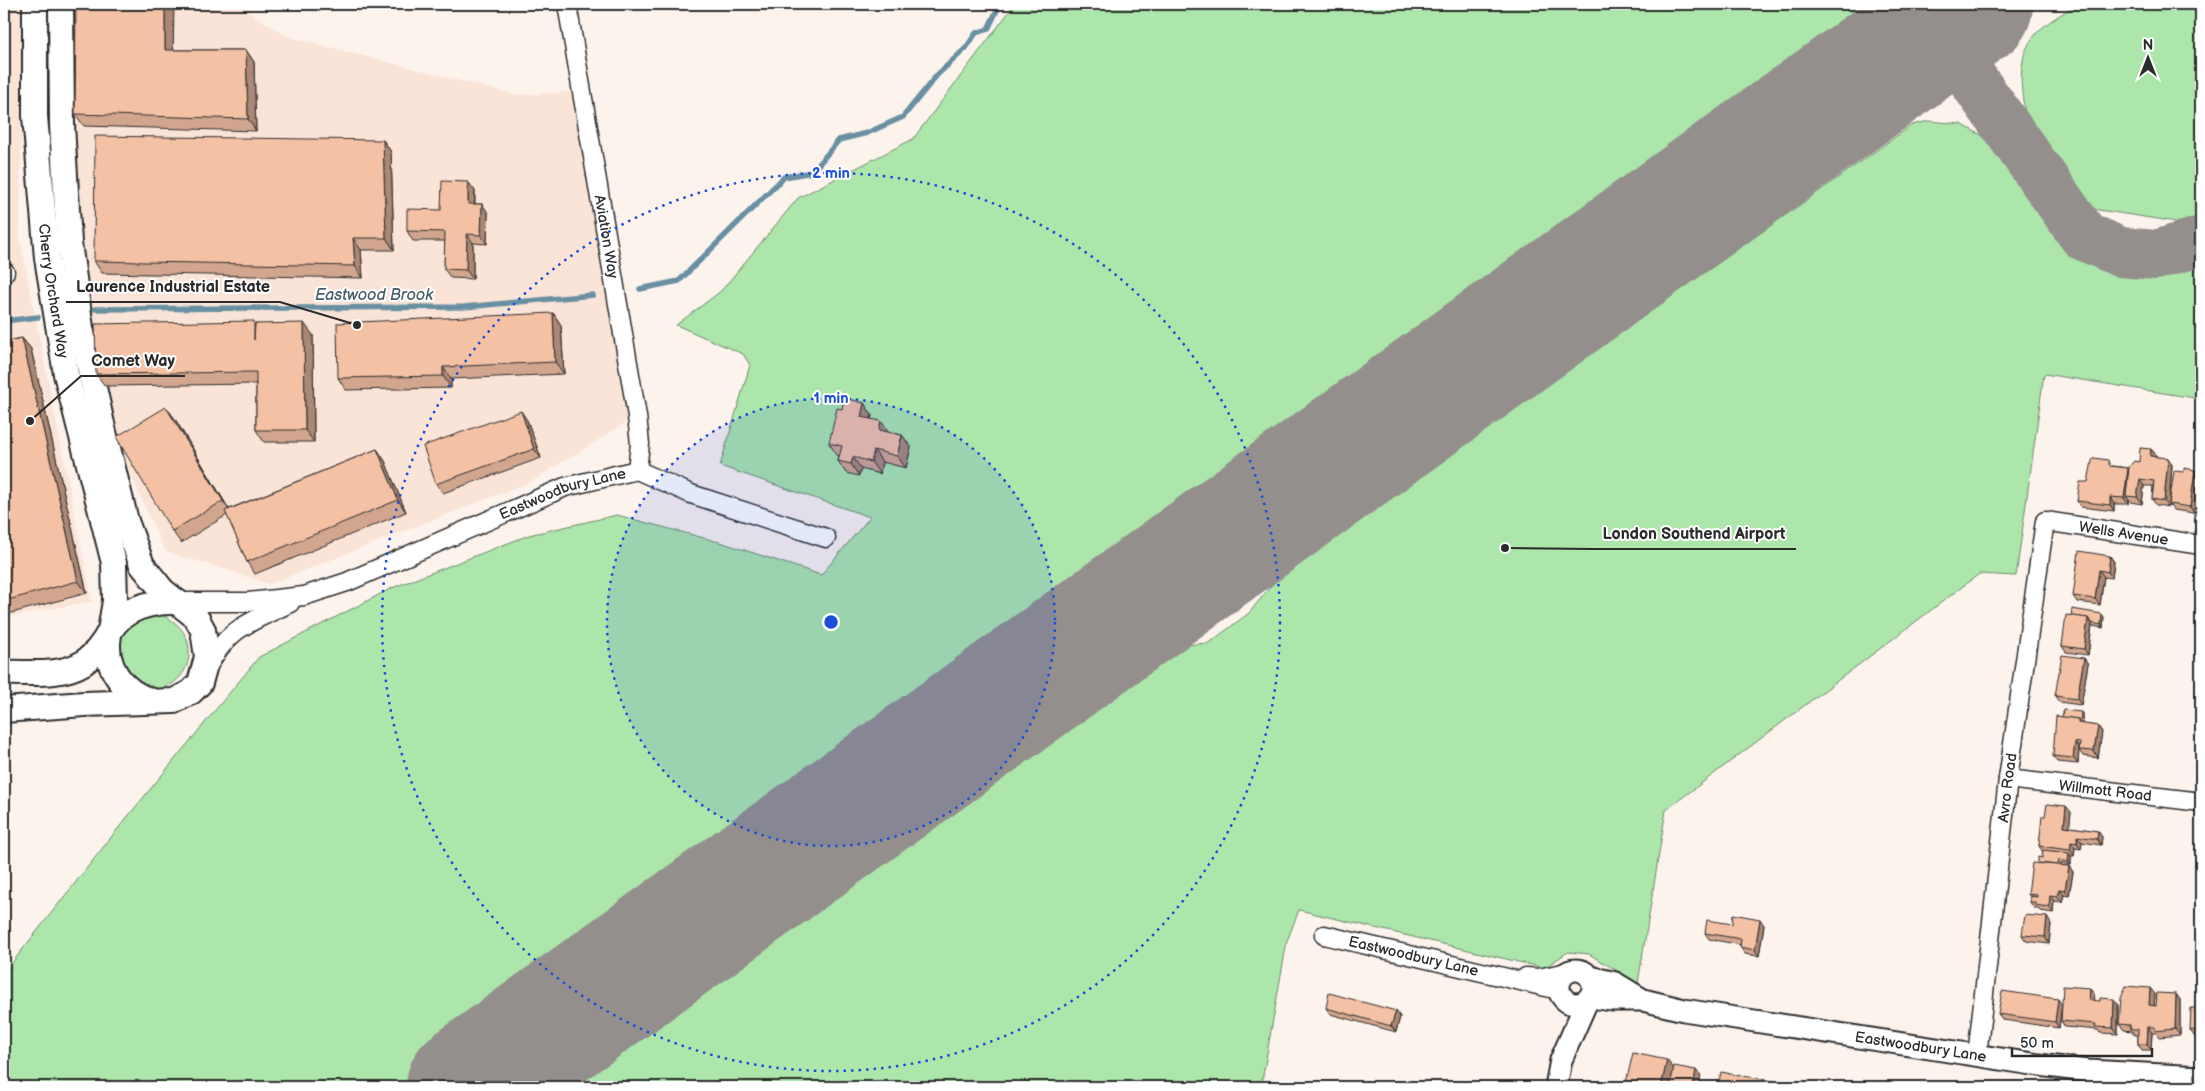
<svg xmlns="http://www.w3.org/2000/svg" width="2205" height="1091" viewBox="0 0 2205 1091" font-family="'Balsamiq Sans',sans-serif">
  <rect width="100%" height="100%" fill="#fdf3ed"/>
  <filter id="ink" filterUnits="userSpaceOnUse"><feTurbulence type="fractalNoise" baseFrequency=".02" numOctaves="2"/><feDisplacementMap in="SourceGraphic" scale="10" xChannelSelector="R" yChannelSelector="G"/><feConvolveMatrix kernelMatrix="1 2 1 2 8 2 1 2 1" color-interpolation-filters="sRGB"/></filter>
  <g filter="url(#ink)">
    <!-- built -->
    <g fill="#fae4d7">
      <polygon points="4,4 22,4 20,240 92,601 4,618"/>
      <polygon points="70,4 237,4 287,36 516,95 583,91 637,416 532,481 270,584 165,551 119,449 84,279 69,125"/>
    </g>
    <!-- green -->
    <g fill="#ace6ab" stroke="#6c886b">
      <polygon points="1015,4 1893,4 1184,516 1156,523 1103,572 849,761 548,976 554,984 411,1087 4,1087 4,973 120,826 259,657 392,588 529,535 617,515 723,543 821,575 870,517 720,466 750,365 743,354 676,325 721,291 798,198 913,139"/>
      <path d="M 2077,4 L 2201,4 L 2201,216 L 2190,224 L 2092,209 L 2025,112 C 2020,87 2017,54 2036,34 C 2046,22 2064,13 2077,4 Z"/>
      <polygon points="1929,121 1961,124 1994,142 2071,246 2088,262 2128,277 2152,277 2201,267 2201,399 2044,374 2016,576 1979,574 1666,810 1638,983 1589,954 1568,952 1544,968 1299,910 1287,941 1261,1087 561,1087 602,1058 608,1064 811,917 805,908 1183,645 1209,643 1249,613 1278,577 1912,125"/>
      <path d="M 156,613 C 210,629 192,697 145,688 C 137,686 128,678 121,674 C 114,626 111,631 156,613 Z"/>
    </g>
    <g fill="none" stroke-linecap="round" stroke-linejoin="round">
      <!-- stream -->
      <g stroke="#6790a2" stroke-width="5.5">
        <polyline points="640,289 679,281 784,177 812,172 839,140 867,133 903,117 937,75 966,48 976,33 988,29 1000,4"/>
        <polyline points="95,309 464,307 593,295"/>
        <polyline points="4,321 38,317"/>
      </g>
      <!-- taxiway -->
      <g stroke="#948f8c" stroke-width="50">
        <path d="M 1976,4 C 1958,27 1953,47 1968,73 L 2084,236 L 2120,252 L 2156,255 L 2201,241"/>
        <path d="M 1899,55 C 1926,54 1946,56 1968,73"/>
      </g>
      <!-- runway -->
      <polyline stroke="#948f8c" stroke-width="126" points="469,1087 1970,4"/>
      <!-- minor casing -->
      <g stroke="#2b2b2b" stroke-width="21">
        <g id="minor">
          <path id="s1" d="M 567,4 L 637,416 L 640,444 L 637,470"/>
          <polyline points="4,272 5,272"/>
          <path id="s2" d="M 177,602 L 248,602 L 304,596 L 347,582 L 565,487 L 637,470 L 691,494 L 826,538"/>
          <path d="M 207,668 C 228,627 251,622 290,603"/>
          <path id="s3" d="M 2008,779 L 2201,802"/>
          <path id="s4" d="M 1324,935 L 1559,990"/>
          <polyline points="1526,977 1538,978 1568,972"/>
          <path id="s5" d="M 1977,1056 L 2008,779 L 2045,521 L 2201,545"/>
        </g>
      </g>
      <!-- tertiary casing -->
      <g stroke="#2b2b2b" stroke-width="25">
        <g id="tertiary">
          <circle cx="1576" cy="987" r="17"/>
          <polyline points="1590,977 1615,983 1643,1000"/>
          <path id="s6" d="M 1591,997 L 1612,1000 L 1643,1000 L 1684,1010 L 2039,1065 L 2088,1071 L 2201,1077"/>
          <polyline points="1556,1087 1561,1060 1587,1001"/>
        </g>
      </g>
      <!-- secondary casing -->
      <g stroke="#2b2b2b" stroke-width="28">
        <g id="secondary">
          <path id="s7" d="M 35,4 L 35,116 L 47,258 L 66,374 L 114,563 L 115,601 L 110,631"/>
          <path d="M 109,634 C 103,666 122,692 152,701"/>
          <path d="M 4,673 C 29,672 60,677 83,663 C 95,655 103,644 110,631 C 123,608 152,601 177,602"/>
          <polyline points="4,710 84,704 174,701 191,692 200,683 207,657 203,630 196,617 163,591 142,565 126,521 102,424 81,328 69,243 62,125 61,4"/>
        </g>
      </g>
      <!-- minor -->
      <use href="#minor" stroke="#fff" stroke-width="18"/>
      <!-- tertiary -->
      <use href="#tertiary" stroke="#fff" stroke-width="21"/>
      <!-- secondary -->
      <use href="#secondary" stroke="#fff" stroke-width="24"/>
    </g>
    <!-- wall -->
    <g fill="#d2a68e" stroke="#2b2b2b">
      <polygon points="174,50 246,50 254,62 256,131 84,126 75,114"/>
      <polygon points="383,140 391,152 394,250 361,250 363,278 102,273 94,261"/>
      <polygon points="468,182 475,191 475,204 482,204 488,213 487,244 473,243 473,279 451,278 444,269 445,241 413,241 407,231 441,210"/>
      <polygon points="553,313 561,325 564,374 451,379 451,388 346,390 338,378"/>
      <polygon points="257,324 313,335 314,442 264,442 256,430 256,384 105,386 96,374"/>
      <polygon points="22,338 31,349 87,593 4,615 4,342"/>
      <polygon points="864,403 872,415 871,419 888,432 902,435 911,447 906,468 882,462 880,474 861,469 859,476 846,473 838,461 839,456 837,455 829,443 842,409"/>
      <polygon points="166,407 175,419 229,509 377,449 385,461 406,512 255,574 247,562 227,515 181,543 172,531"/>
      <polygon points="527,420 541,458 443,493 436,484"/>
      <polygon points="2151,449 2156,455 2155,457 2168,458 2172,465 2169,507 2156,505 2152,499 2153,486 2144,486 2142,504 2130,502 2129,500 2128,504 2114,504 2114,511 2081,507 2077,501 2088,482 2112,466 2128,468 2129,470 2139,462"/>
      <polygon points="2201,463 2201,512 2197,506 2201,487 2199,487 2198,485 2194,513 2173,510 2169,504 2184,472 2195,470 2198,475"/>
      <polygon points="2110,556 2114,562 2112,578 2104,577 2100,605 2077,602 2073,596"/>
      <polygon points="2071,616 2104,617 2103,628 2092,626 2088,655 2066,652 2062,646"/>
      <polygon points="2084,658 2088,664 2081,705 2059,702 2055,696"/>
      <polygon points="2083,715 2082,724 2098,726 2102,732 2098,758 2083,756 2079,750 2078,764 2057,762 2053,756 2062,717"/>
      <polygon points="2071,812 2069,827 2098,831 2102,837 2101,845 2082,842 2081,849 2075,848 2074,856 2071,856 2071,865 2061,863 2061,865 2069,866 2073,872 2069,896 2064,895 2062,902 2054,901 2053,913 2040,911 2038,908 2034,908 2030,902 2030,897 2028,894 2038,863 2042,858 2043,852 2039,846 2045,816"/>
      <polygon points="1732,924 1764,925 1759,956 1745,954 1740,947 1741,945 1709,939 1705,933"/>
      <polygon points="2051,924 2049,944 2026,941 2022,935"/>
      <polygon points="2090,988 2094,994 2093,1001 2118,1005 2118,1034 2100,1033 2098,1030 2065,1027 2061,1021"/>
      <polygon points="2155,994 2154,1006 2156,1006 2176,994 2180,1000 2180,1035 2159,1037 2156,1033 2152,1033 2151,1050 2142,1050 2138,1044 2138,1035 2135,1035 2132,1031 2124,1030 2119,1024"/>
      <polygon points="2062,1005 2059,1028 2003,1020 1998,1014"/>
      <polygon points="2201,1007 2201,1036 2194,1036 2190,1030"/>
      <polygon points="1326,1008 1396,1011 1400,1017 1396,1032 1330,1014"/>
    </g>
    <!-- shaded-wall -->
    <g fill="#ab8774" stroke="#2b2b2b">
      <polygon points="165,4 174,4 173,62 165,50"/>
      <polygon points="246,50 254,62 256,131 248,119"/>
      <polygon points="383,140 391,152 394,250 386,238"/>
      <polygon points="468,182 475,191 474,213 468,204"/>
      <polygon points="482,204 488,213 487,244 481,235"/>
      <polygon points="467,234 473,243 473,279 466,270"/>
      <polygon points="353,238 361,250 363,278 355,266"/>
      <polygon points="553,313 561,325 564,374 555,362"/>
      <polygon points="304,323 313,335 314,442 305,430"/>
      <polygon points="22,338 31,349 87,593 78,581"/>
      <polygon points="443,367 451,379 451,388 443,376"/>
      <polygon points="864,403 872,415 869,429 861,417"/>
      <polygon points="166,407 175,419 231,513 223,501"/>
      <polygon points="521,411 527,420 541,458 534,449"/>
      <polygon points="881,421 890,433 879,430"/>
      <polygon points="902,435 911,447 906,468 897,456"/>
      <polygon points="377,449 385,461 406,512 398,500"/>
      <polygon points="2151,449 2156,455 2155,462 2150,456"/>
      <polygon points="874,450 882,462 880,474 871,462"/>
      <polygon points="853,457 861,469 859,476 851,464"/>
      <polygon points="2168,458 2172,465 2169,507 2164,501"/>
      <polygon points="2128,468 2132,474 2126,496 2129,500 2128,504 2124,498"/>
      <polygon points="2195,470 2199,476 2194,513 2190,507"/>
      <polygon points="2140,479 2144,486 2142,504 2137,497"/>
      <polygon points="2110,497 2114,504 2114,511 2110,505"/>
      <polygon points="2110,556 2114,562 2112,578 2108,572"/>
      <polygon points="2099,570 2104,577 2100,605 2095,599"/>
      <polygon points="2102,614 2104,617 2103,628 2101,625"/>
      <polygon points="2088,618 2092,624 2088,655 2084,649"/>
      <polygon points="2084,658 2088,664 2081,705 2077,699"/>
      <polygon points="2081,712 2083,715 2082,724 2078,723 2078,719"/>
      <polygon points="2098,726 2102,732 2098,758 2094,751"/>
      <polygon points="2075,742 2079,748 2078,764 2073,758"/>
      <polygon points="2066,806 2071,812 2069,832 2064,826"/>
      <polygon points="2098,831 2102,837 2101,845 2097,839"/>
      <polygon points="2077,836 2082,842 2081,849 2077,843"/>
      <polygon points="2071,842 2075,848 2074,856 2070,850"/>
      <polygon points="2069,853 2071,856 2071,865 2068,862"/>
      <polygon points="2069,866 2073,872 2069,896 2065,890"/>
      <polygon points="2059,889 2064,895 2062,902 2057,896"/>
      <polygon points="2050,895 2054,901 2053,913 2049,907"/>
      <polygon points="2047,917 2051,924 2049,944 2045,937"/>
      <polygon points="1760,919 1764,925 1759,956 1755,950"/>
      <polygon points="2090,988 2094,994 2093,1007 2089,1000"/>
      <polygon points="2150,988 2155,994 2154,1012 2149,1005"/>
      <polygon points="2176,994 2180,1000 2180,1035 2175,1029"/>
      <polygon points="2058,999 2062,1005 2059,1028 2055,1022"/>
      <polygon points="2114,999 2118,1005 2118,1034 2113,1028"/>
      <polygon points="1396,1011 1400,1017 1396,1032 1391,1026"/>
      <polygon points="2148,1027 2152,1033 2151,1050 2147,1044"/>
      <polygon points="1667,1060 1674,1069 1670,1087 1661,1087"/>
      <polygon points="1696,1070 1701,1076 1698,1087 1693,1087"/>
      <polygon points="1778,1082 1782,1087 1778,1087"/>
    </g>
    <!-- building -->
    <g fill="#f4c1a5" stroke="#2b2b2b">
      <polygon points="76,4 165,4 165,50 246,50 248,119 75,114"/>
      <polygon points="95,136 383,140 386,238 353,238 355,266 94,261"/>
      <polygon points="442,181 468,182 468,204 482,204 481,235 467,234 466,270 444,269 445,232 407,231 407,209 441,210"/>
      <polygon points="553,313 555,362 443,367 443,376 338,378 337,323"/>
      <polygon points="254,321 254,340 255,324 304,323 305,430 256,430 256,372 96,374 95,324"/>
      <polygon points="22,338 78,581 4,601 4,342"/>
      <polygon points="844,398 864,403 861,417 881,421 879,430 902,435 897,456 874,450 871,462 853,457 851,464 838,461 842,446 829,443 837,408 842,409"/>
      <polygon points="166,407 223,501 172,531 116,437"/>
      <polygon points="521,411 534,449 436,484 423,446"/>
      <polygon points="2140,448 2151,449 2150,456 2168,458 2164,501 2152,499 2154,481 2140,479 2137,497 2126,496 2129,467 2134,461 2139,462"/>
      <polygon points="377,449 398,500 247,562 225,511"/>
      <polygon points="2094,458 2108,460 2110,466 2128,468 2124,498 2110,497 2110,505 2077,501 2080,482 2088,482 2092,461"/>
      <polygon points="2200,463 2201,463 2201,485 2197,484"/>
      <polygon points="2184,468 2195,470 2190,507 2169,504 2174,471 2184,472"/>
      <polygon points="2201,486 2201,507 2197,506"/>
      <polygon points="2079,551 2110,556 2108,572 2099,570 2095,599 2073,596"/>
      <polygon points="2072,609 2102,614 2101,625 2092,623 2088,618 2071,616"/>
      <polygon points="2066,615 2088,618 2084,649 2062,646"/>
      <polygon points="2062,655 2084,658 2077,699 2055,696"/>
      <polygon points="2063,710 2081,712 2080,721 2078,719 2062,717"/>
      <polygon points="2056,716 2078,719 2078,723 2098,726 2094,751 2079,750 2080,743 2075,742 2073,758 2053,756"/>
      <polygon points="2047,804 2066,806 2064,826 2098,831 2097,839 2077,836 2077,843 2071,842 2070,850 2039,846 2042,816 2045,816"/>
      <polygon points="2043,850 2069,853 2068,862 2059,860 2058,865 2038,863 2038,857 2042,858"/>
      <polygon points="2032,863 2069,866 2065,890 2059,889 2057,896 2050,895 2049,907 2035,905 2036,902 2030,902 2030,896 2037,897 2037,895 2028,894"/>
      <polygon points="1733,914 1760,919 1755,950 1740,947 1741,939 1705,933 1707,920 1732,924"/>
      <polygon points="2025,915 2047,917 2045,937 2022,935"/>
      <polygon points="2063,986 2090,988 2089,1000 2100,1001 2100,998 2114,999 2113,1028 2095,1027 2096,1024 2061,1021"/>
      <polygon points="2126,986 2150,988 2149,1005 2156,1006 2157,993 2176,994 2175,1029 2155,1031 2155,1027 2148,1027 2147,1044 2138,1044 2138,1029 2131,1029 2130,1025 2119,1024 2121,998"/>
      <polygon points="2002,991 2058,999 2055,1022 1998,1014"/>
      <polygon points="1329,993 1396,1011 1391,1026 1326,1008"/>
      <polygon points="2201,1007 2201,1031 2190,1030 2191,1008 2201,1008"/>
      <polygon points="1633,1053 1667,1060 1661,1087 1625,1087"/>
      <polygon points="1674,1066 1696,1070 1693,1087 1670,1087"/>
      <polygon points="1721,1072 1778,1082 1778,1087 1718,1087"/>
    </g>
  </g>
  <!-- distance rings -->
  <circle cx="831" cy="622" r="224" fill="#1d4ed8" fill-opacity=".12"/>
  <g fill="none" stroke="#1d4ed8" stroke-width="2.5" stroke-dasharray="2.5 5">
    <circle cx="831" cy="622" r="224"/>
    <circle cx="831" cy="622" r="449"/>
  </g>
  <g text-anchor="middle" stroke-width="4" stroke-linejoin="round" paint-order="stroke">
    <!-- street labels -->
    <g font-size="15" fill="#2b2b2b" stroke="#fff">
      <text dy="5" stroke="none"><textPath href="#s1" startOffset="236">Aviation Way</textPath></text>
      <text dy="5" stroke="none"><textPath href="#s7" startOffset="288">Cherry Orchard Way</textPath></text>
      <text dy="5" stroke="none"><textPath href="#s2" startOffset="406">Eastwoodbury Lane</textPath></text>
      <text dy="5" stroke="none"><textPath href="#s5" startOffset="619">Wells Avenue</textPath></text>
      <text dy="5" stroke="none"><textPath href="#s5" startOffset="270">Avro Road</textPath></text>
      <text dy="5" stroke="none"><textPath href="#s3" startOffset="98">Willmott Road</textPath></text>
      <text dy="5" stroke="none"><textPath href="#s4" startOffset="92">Eastwoodbury Lane</textPath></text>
      <text dy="5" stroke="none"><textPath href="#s6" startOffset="334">Eastwoodbury Lane</textPath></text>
    </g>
    <!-- water labels -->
    <g font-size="16" font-style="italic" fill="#495d66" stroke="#fff">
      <text x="374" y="300">Eastwood Brook</text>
    </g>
  </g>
  <circle cx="831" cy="622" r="8" fill="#1d4ed8" stroke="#fff" stroke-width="2.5"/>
  <g font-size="15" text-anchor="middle" font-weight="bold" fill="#1d4ed8" stroke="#fff" stroke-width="4" stroke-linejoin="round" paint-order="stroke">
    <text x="831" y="178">2 min</text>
    <text x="831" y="403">1 min</text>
  </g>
  <!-- callouts -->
  <path fill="none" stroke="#2b2b2b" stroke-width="2" d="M357 325L280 302H66M30 421L81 376H185M1505 548L1593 549H1796"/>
  <g fill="#2b2b2b" stroke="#fff" stroke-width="2">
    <circle cx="357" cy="325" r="5"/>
    <circle cx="30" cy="421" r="5"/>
    <circle cx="1505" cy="548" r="5"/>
  </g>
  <g font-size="16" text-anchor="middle" font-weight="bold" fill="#2b2b2b" stroke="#fff" stroke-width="4" stroke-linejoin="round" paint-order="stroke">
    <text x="173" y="292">Laurence Industrial Estate</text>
    <text x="133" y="366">Comet Way</text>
    <text x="1694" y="539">London Southend Airport</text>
  </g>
  <!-- margin -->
  <rect width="2205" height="1091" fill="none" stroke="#fff" stroke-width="20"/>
  <rect x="10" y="10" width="2185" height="1071" fill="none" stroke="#2b2b2b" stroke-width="2" filter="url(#ink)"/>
  <!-- north arrow -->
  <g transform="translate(2148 58)" stroke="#ffffff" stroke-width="4" paint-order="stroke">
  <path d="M0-4L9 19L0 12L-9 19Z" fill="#2b2b2b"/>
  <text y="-8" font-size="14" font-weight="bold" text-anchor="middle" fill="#2b2b2b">N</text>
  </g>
  <!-- scale -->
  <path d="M2012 1048v8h140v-8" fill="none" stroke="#2b2b2b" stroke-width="2.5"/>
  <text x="2020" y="1048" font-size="15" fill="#2b2b2b" stroke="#ffffff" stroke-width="4" paint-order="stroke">50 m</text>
</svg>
